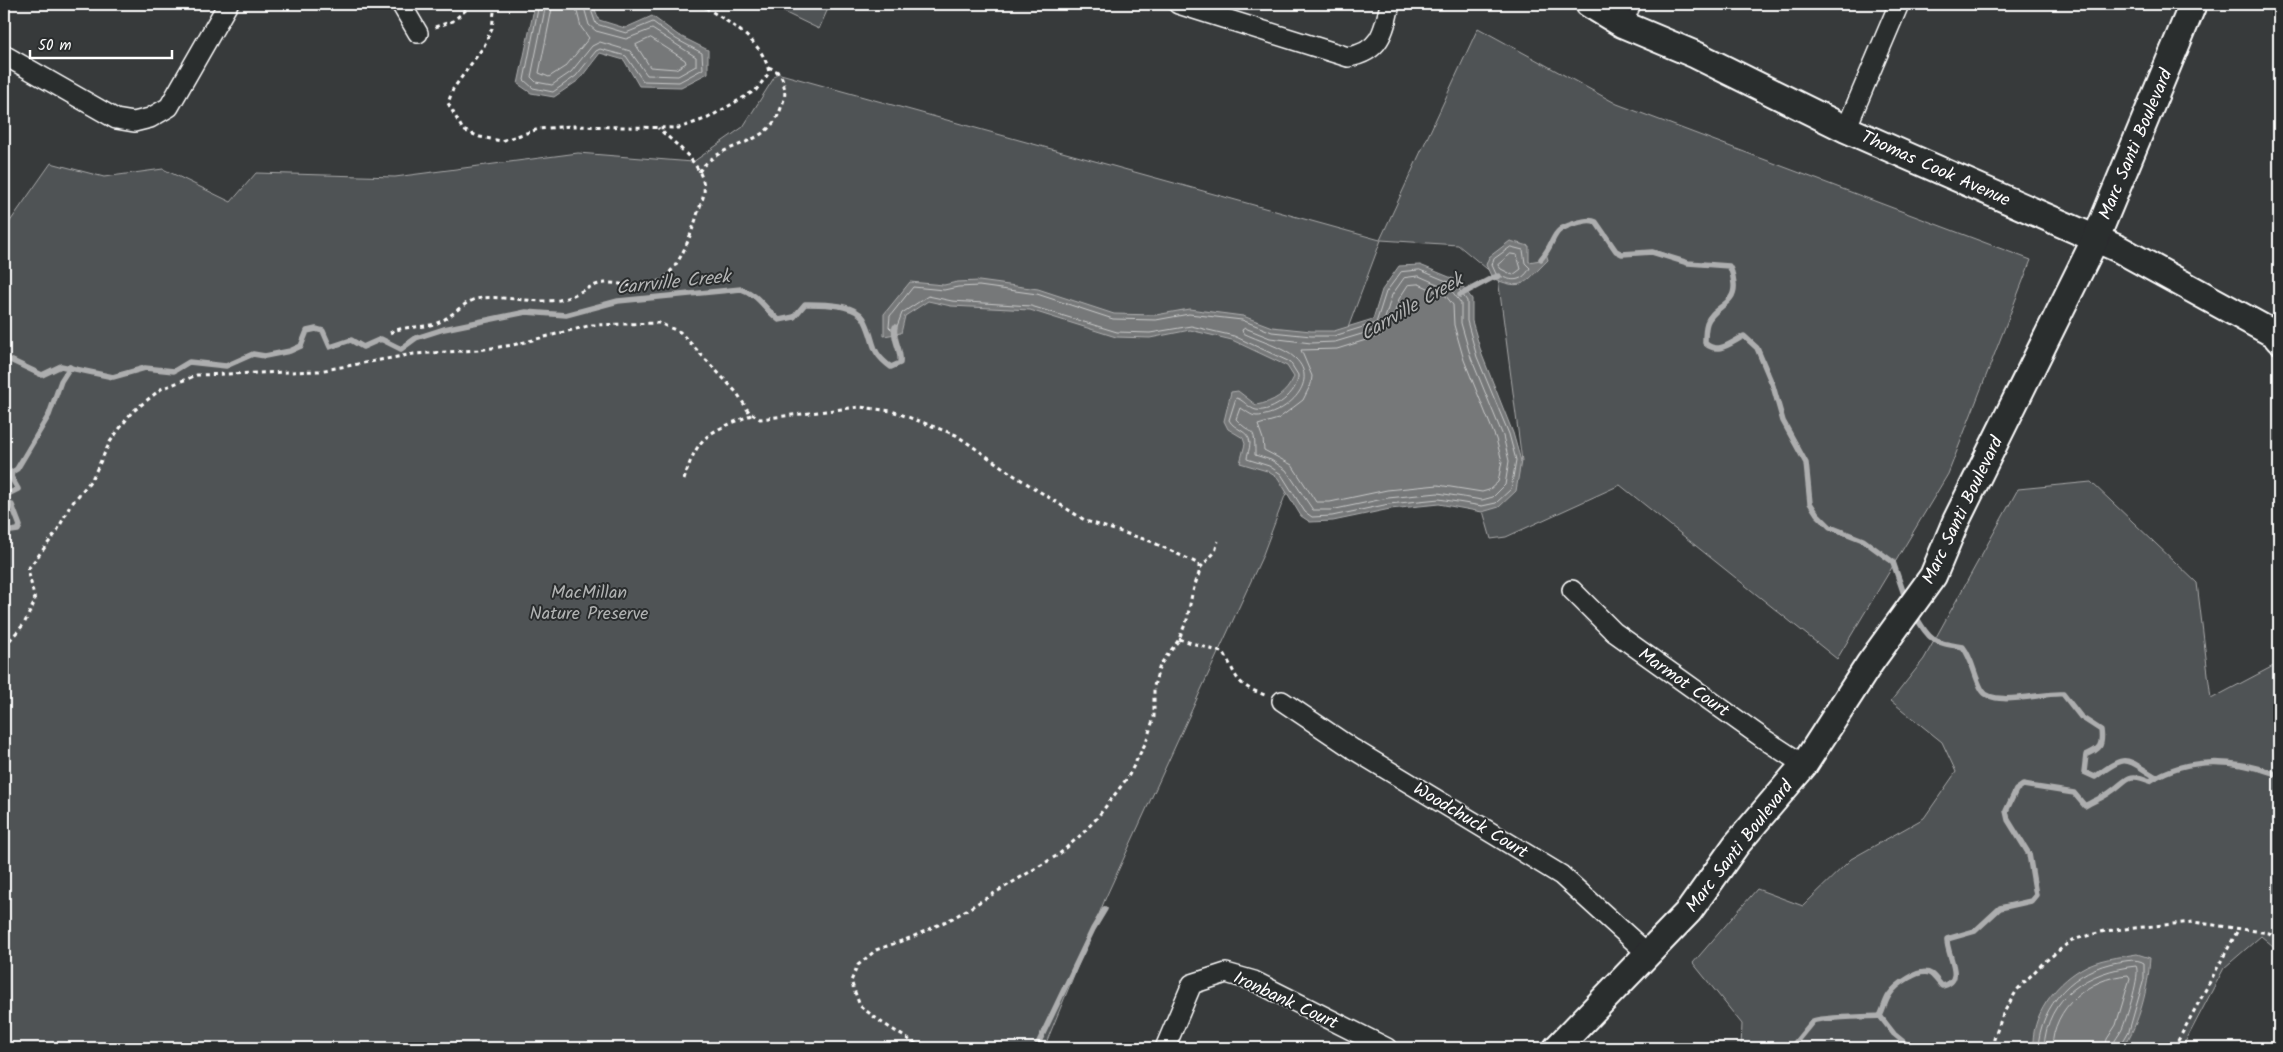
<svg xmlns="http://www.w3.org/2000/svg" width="2283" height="1052" viewBox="0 0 2283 1052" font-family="Kalam,sans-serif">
  <rect width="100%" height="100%" fill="#373a3b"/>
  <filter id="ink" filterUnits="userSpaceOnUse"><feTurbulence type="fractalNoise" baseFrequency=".02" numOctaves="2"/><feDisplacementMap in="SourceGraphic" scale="10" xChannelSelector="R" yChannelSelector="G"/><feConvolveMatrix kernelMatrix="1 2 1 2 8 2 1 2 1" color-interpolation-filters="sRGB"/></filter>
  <g filter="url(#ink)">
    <!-- green -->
    <g fill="#505354" stroke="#a8a9aa">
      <polygon points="767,4 830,4 819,29"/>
      <polygon points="1478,28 1617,104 2031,260 1948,474 1837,659 1620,485 1506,537 1491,539 1477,490 1522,461 1498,278 1458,245 1381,240 1262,557 1106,897 1044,1048 4,1048 4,230 51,163 104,177 163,169 231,202 256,173 395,177 578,153 693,162 743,127 777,73 1380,240"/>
      <polygon points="2091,482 2197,583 2211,699 2279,663 2279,951 2261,936 2224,968 2182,1048 1741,1048 1742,1024 1693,963 1757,889 1803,906 1851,859 1924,818 1956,772 1942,742 1891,701 1924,659 2018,489"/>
    </g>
    <!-- water -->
    <g fill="#767879" stroke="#adaeaf">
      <polygon points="535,4 593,4 599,20 625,28 652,16 678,35 708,50 708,73 681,87 639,86 624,60 600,53 579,80 554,97 531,93 518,84"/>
      <path d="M 1510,241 L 1529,246 L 1529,262 L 1540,260 L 1546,253 L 1548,260 C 1524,283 1525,292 1492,278 L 1486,265 L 1489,257 Z"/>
      <path d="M 1420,265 L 1459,281 L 1472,299 L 1472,321 L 1482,355 L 1513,433 L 1521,461 L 1516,491 L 1499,507 L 1482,512 L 1439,504 L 1390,509 L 1333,521 L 1310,522 L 1301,516 L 1278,478 L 1267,471 L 1240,463 L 1245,444 L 1243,438 L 1228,429 L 1224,421 L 1231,392 L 1238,391 L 1256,405 C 1274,402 1286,394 1294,377 L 1287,366 L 1232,340 L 1190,330 L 1150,338 L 1116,337 L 1030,310 L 951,306 L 928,301 L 905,316 L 901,333 L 884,336 L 884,314 L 910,282 L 944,285 L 957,282 L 979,281 L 1038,289 L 1114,314 L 1156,315 L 1189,309 L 1243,316 L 1272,327 L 1311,331 L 1334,331 L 1373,319 L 1382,290 L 1399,266 Z"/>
      <path d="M 2137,954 L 2150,958 C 2148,989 2140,1022 2123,1048 L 2033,1048 C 2031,1016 2054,985 2081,969 C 2097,959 2119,957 2137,954 Z"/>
    </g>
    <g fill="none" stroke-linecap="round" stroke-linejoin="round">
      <!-- shore -->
      <g stroke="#c8c9c9" stroke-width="1">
        <polyline points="539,4 524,80 533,88 553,92 576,76 596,51 600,49 626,56 643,81 679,82 703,69 702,53 676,39 653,22 626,33 596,24 589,4"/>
        <polyline points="546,4 531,77 536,82 552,85 571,72 592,46 600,42 630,51 647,75 678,76 696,66 696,57 652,29 626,39 596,31 589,25 583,4"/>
        <polyline points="553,4 539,73 549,77 566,66 589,38 581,27 575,4"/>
        <polygon points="651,38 685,60 686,63 676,69 650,67 636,45"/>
        <path d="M 1511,247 L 1523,250 L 1525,263 L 1530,268 C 1521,284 1510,281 1496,274 L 1492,265 L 1494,259 Z"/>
        <polygon points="1511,254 1517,255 1521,269 1513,275 1501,269 1498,265"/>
        <path d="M 1420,270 L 1456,285 L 1467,301 L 1467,321 L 1477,357 L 1509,434 L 1516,460 L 1511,489 L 1496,503 L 1482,506 L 1439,499 L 1389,504 L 1332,516 L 1312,517 L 1305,512 L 1281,474 L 1269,466 L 1247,459 C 1247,454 1250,449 1250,443 C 1249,430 1234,430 1229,420 L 1236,398 C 1243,399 1248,408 1256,410 C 1273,413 1299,392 1298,375 L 1290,362 L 1234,336 L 1191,326 L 1150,333 L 1117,332 L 1031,306 L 952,301 L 928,296 L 902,313 L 896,329 L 891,329 L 889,327 L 890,316 L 913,287 L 944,290 L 958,287 L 979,286 L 1037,294 L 1113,319 L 1156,320 L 1189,314 L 1242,320 L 1272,332 L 1311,336 L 1334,336 L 1376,323 L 1386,292 L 1401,272 Z"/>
        <path d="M 1419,276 L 1451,290 L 1461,303 L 1461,323 L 1471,358 L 1503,436 L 1509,461 L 1505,485 L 1493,497 L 1482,500 L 1438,493 L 1388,498 L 1331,510 L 1313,510 L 1286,470 L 1271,460 L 1255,455 C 1255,424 1253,438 1236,419 L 1240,408 C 1246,410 1250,416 1257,416 C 1283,416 1322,383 1295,358 C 1285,348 1257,340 1243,333 L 1242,330 L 1245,328 L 1270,338 L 1311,343 L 1335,342 L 1375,330 L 1383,325 L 1392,295 L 1404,278 Z"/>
        <polygon points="1419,284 1446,296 1453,305 1454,325 1464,360 1496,439 1502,461 1498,482 1489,490 1482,492 1438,485 1387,490 1330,502 1316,502 1292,465 1264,450 1263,439 1258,425 1278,419 1303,400 1311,384 1312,376 1301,350 1337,349 1382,335 1390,327 1399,299 1408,285"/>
        <path d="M 2038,1048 C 2040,1004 2075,969 2118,962 C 2127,961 2136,958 2144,963 L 2144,979 L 2129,1031 L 2119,1048"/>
        <path d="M 2044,1048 C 2046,996 2089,971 2136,966 C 2141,974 2127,1016 2123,1027 C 2120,1035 2113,1040 2113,1048"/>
        <path d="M 2052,1048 C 2053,1007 2089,978 2128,975 L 2130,978 L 2116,1025 L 2107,1039 L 2105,1048"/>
      </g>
      <!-- stream -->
      <g stroke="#adaeaf" stroke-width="5.5">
        <path d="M 1541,259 C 1559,238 1547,230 1580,222 C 1586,221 1590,219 1596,222 L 1616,251 L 1622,254 L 1652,252 L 1688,263 L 1729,266 C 1733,272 1733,277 1734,284 C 1736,305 1713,306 1707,323 C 1705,329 1705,337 1705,343 C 1718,355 1730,343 1744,336 L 1757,348 L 1773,386 L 1783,421 L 1806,463 L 1810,503 L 1817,514 L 1830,527 L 1863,540 L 1893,562 L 1906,600"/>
        <polyline points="1460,295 1492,278 1499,276"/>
        <path d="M 4,357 L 42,375 L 61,366 L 113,377 L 145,368 L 174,371 L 189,362 L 226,366 L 253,354 L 265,356 L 290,351 L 301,346 L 307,331 L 316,329 L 323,331 L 330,347 L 351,340 L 363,347 L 381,339 L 401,349 L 416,338 L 444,329 L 526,312 L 566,315 L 618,301 L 741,289 C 760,295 763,308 779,320 L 794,317 L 805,304 C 821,304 857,303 865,321 C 876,343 869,351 891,367 L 900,363 C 902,349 892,340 895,327"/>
        <polyline points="4,496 18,489 11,477 12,472 17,469 49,415 61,381 70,367"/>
        <polyline points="4,503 12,505 20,526 18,530 4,532"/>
        <path d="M 1915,615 C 1931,642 1932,642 1963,647 C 1973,660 1974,676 1982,690 C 1992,708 2044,692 2063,694 L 2081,717 L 2101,730 C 2103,746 2100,749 2086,755 L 2084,772 L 2095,777 C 2127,753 2124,758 2156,777"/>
        <path d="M 1880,1016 C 1884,1009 1885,1000 1890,994 C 1896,985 1920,967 1931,974 C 1935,977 1939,983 1942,986 C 1967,981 1946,955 1947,939 L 1975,931 L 2000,908 L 2031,901 L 2036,895 L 2029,854 L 2008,820 L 2006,811 L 2016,790 L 2023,785 L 2074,793 L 2085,806 C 2093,801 2102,798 2109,793 C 2128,781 2126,771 2150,781 C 2189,755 2238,760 2279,775"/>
        <polyline points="1880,1016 1894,1034 1911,1048"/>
        <polyline points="1036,1048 1093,929 1105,909"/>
        <path d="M 1791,1048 L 1813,1021 C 1819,1017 1868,1017 1880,1016"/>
      </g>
      <!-- street casing -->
      <g stroke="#fff" stroke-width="22">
        <g id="street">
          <polyline points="401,4 418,33"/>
          <path d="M 1178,4 L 1348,57 C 1380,52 1384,32 1390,4"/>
          <polyline points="1622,24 1631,4"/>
          <polyline points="4,55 116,119 134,122 150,118 169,107 228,4"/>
          <polyline points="1846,129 1899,4"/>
          <polyline points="1572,590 1614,632 1764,739 1804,765"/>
          <polyline points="1282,701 1353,749 1561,875 1648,954"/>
          <polyline points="1165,1048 1192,984 1226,973 1254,981 1387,1048"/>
        </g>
      </g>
      <!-- secondary casing -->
      <g stroke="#fff" stroke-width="30">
        <g id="secondary">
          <polyline points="1589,4 1622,24 1696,55 1846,129 2119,249 2274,334 2279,340"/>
          <polyline points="1557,1048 1689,911 1736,845 1804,765 1870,663 1933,576 1956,521 2096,238 2193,4"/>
        </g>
      </g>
      <!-- path -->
      <g stroke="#fff" stroke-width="3" stroke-dasharray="4 4" stroke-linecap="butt">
        <path d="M 495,4 L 492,28 L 484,46 L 453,89 L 448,103 L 463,130 L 480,137 L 501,141 L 539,129 L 570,126 L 679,128 L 708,118 L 734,103 L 756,90 L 769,73 C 764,40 726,21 700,4"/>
        <polyline points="435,27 453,21 473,4"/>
        <path d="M 699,172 C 720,139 767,150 781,108 C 784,100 786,95 784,86 C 783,76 778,70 768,67"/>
        <path d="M 390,333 C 403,325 422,329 437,323 C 451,318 462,303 476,299 C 501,294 530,304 559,300 C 575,297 588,285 605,283 C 618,282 632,288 646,286 C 675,282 688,242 696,219 C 698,211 702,202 704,194 C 707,166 675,144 658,128"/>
        <path d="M 684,480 C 698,433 709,433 751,415"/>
        <polyline points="1200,568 1215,552 1218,541"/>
        <path d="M 1179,639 L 1224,653 C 1238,678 1234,684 1265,695"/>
        <polyline points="4,664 10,640 24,624 35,601 28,569 56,533 70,506 92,479 110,442 131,413 161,389 197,375 319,371 414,354 478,350 513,345 592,325 659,323 680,332 737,393 749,412 760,419 859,407 892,411 956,435 1015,476 1086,521 1150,541 1199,564 1199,573 1192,594 1187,620 1178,641 1160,665 1154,686 1154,717 1146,742 1128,777 1097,818 1082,834 1058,855 953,918 910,938 876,950 858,965 851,981 860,1006 881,1022 922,1048"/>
        <polyline points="1994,1048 1994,1039 2003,1014 2017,990 2042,964 2072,940 2105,931 2193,922 2269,933 2279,940"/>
        <polyline points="2174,1048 2239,928"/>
      </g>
      <!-- street -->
      <use href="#street" stroke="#2a2d2e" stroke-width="19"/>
      <!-- secondary -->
      <use href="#secondary" stroke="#2a2d2e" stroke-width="26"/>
    </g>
  </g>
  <g text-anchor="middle" stroke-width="4" stroke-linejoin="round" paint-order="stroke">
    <!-- street labels -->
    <g font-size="18" fill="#fff" stroke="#2a2d2e">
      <text transform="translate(2135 144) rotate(-67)" y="6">Marc Santi Boulevard</text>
      <text transform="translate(1936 168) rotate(24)" y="6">Thomas Cook Avenue</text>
      <text transform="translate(1962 510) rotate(-64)" y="6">Marc Santi Boulevard</text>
      <text transform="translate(1684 682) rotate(35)" y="6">Marmot Court</text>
      <text transform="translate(1471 820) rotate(31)" y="6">Woodchuck Court</text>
      <text transform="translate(1739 846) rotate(-52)" y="6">Marc Santi Boulevard</text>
      <text transform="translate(1286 1000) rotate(25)" y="6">Ironbank Court</text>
    </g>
    <!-- park labels -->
    <g font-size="18" fill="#b0b2b2" stroke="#2a2d2e">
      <text x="589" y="598">MacMillan<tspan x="589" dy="21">Nature Preserve</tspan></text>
    </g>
    <!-- water labels -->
    <g font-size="19" font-style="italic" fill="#b4b5b5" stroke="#2a2d2e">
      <text transform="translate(673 281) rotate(-6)" y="7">Carrville Creek</text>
      <text transform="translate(1411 306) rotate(-30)" y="7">Carrville Creek</text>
    </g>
  </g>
  <!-- margin -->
  <rect width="2283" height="1052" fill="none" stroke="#2a2d2e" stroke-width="20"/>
  <rect x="10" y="10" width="2263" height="1032" fill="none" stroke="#fff" stroke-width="2" filter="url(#ink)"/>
  <!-- scale -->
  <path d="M30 50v8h142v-8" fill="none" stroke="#ffffff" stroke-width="2.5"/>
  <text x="38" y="50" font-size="15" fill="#ffffff" stroke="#2a2d2e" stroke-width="4" paint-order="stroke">50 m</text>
</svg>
